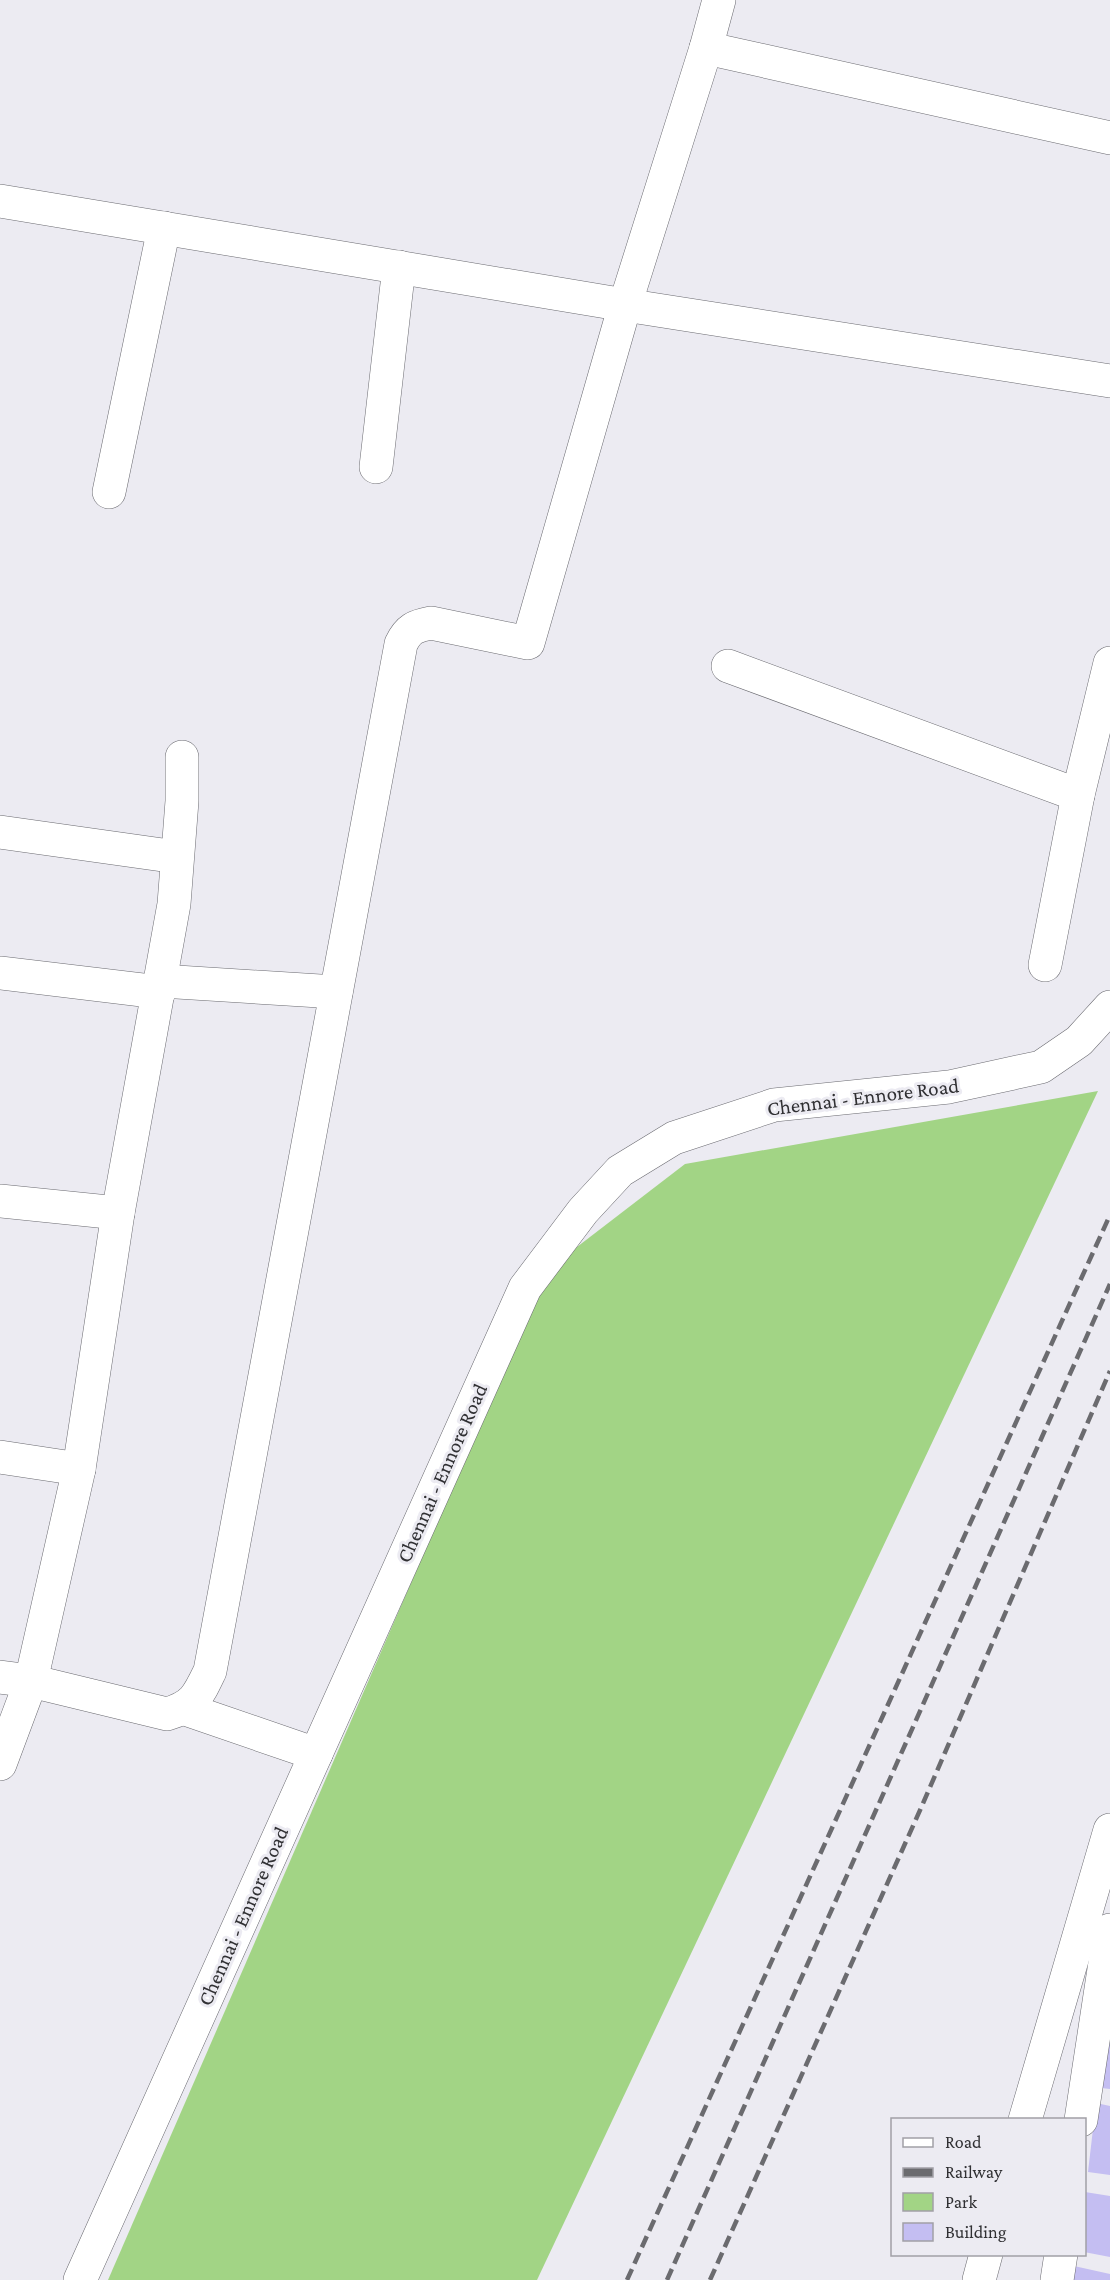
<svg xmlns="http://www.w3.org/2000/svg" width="1110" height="2280" viewBox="0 0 1110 2280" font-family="'Crimson Pro',serif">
  <rect width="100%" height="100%" fill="#ecebf2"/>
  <!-- green -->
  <polygon fill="#a2d485" points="1098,1091 537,2280 108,2280 547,1270 685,1164"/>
  <!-- building -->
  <g fill="#c4bef2">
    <polygon points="1110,2031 1110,2089 1101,2088"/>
    <polygon points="1096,2103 1110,2106 1110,2175 1088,2172"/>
    <polygon points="1085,2192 1110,2196 1110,2257 1084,2252"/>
    <polygon points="1074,2266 1110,2274 1110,2280 1072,2280"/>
  </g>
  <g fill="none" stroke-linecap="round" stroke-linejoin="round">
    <!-- street casing -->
    <g stroke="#6a6a70" stroke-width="34">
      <g id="street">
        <polyline points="719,0 706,48 1110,138"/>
        <polyline points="0,201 625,305 1110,381"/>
        <polyline points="376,467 399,267"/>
        <polyline points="109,492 164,228"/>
        <polyline points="728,666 1078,795"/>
        <polyline points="0,832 177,857"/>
        <polyline points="1045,965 1078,795 1110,663"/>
        <polyline points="0,973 159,992"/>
        <polyline points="161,981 336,992"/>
        <polyline points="0,1201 118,1213"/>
        <polyline points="0,1457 79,1469"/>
        <path d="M 0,1677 L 31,1681 L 167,1714 C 194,1706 198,1696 210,1671 L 401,644 C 408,629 415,626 431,623 L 528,643 L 625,305 L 706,48"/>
        <polyline points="185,1709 316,1754"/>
        <polyline points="0,1764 31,1681 79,1469 118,1213 174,904 182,801 182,757"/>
        <polyline points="1025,2120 1110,1830"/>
        <polyline points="1081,2120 1110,1930"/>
        <polyline points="979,2280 986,2254"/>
        <polyline points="1057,2280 1061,2254"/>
      </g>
    </g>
    <!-- primary casing -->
    <g stroke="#6a6a70" stroke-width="34">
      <polyline id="primary" points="80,2280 525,1288 583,1211 620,1171 674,1138 774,1105 949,1087 1041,1067 1079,1041 1110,1007"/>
    </g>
    <!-- street -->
    <use href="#street" stroke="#fff" stroke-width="33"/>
    <!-- primary -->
    <use href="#primary" stroke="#fff" stroke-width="33"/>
    <!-- rail -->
    <g stroke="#6b6b6f" stroke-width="4.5" stroke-dasharray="12 6" stroke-linecap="butt">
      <polyline points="627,2280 1110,1215"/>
      <polyline points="667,2280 1110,1284"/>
      <polyline points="710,2280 921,1808 1110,1371"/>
    </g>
  </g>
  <g text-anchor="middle" stroke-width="6" stroke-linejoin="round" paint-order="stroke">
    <!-- street labels -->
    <g font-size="21" fill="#303033" stroke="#ecebf2">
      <text transform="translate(863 1097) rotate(-7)" y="7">Chennai - Ennore Road</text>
      <text transform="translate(442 1473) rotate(-66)" y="7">Chennai - Ennore Road</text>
      <text transform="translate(243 1916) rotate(-66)" y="7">Chennai - Ennore Road</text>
    </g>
  </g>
  <!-- legend -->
  <rect x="891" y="2118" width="195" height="138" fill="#ecebf2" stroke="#a1a0a6" stroke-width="1.5"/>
  <rect x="903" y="2138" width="30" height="9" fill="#ffffff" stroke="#a1a0a6" stroke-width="1.5"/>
  <text x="945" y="2148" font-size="18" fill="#303033">Road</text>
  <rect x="903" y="2168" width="30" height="9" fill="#6b6b6f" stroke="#a1a0a6" stroke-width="1.5"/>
  <text x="945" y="2178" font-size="18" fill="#303033">Railway</text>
  <rect x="903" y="2193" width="30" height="18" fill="#a2d485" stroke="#a1a0a6" stroke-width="1.5"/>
  <text x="945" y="2208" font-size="18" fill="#303033">Park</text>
  <rect x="903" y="2223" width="30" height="18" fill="#c4bef2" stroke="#a1a0a6" stroke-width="1.5"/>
  <text x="945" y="2238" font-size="18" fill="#303033">Building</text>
</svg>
